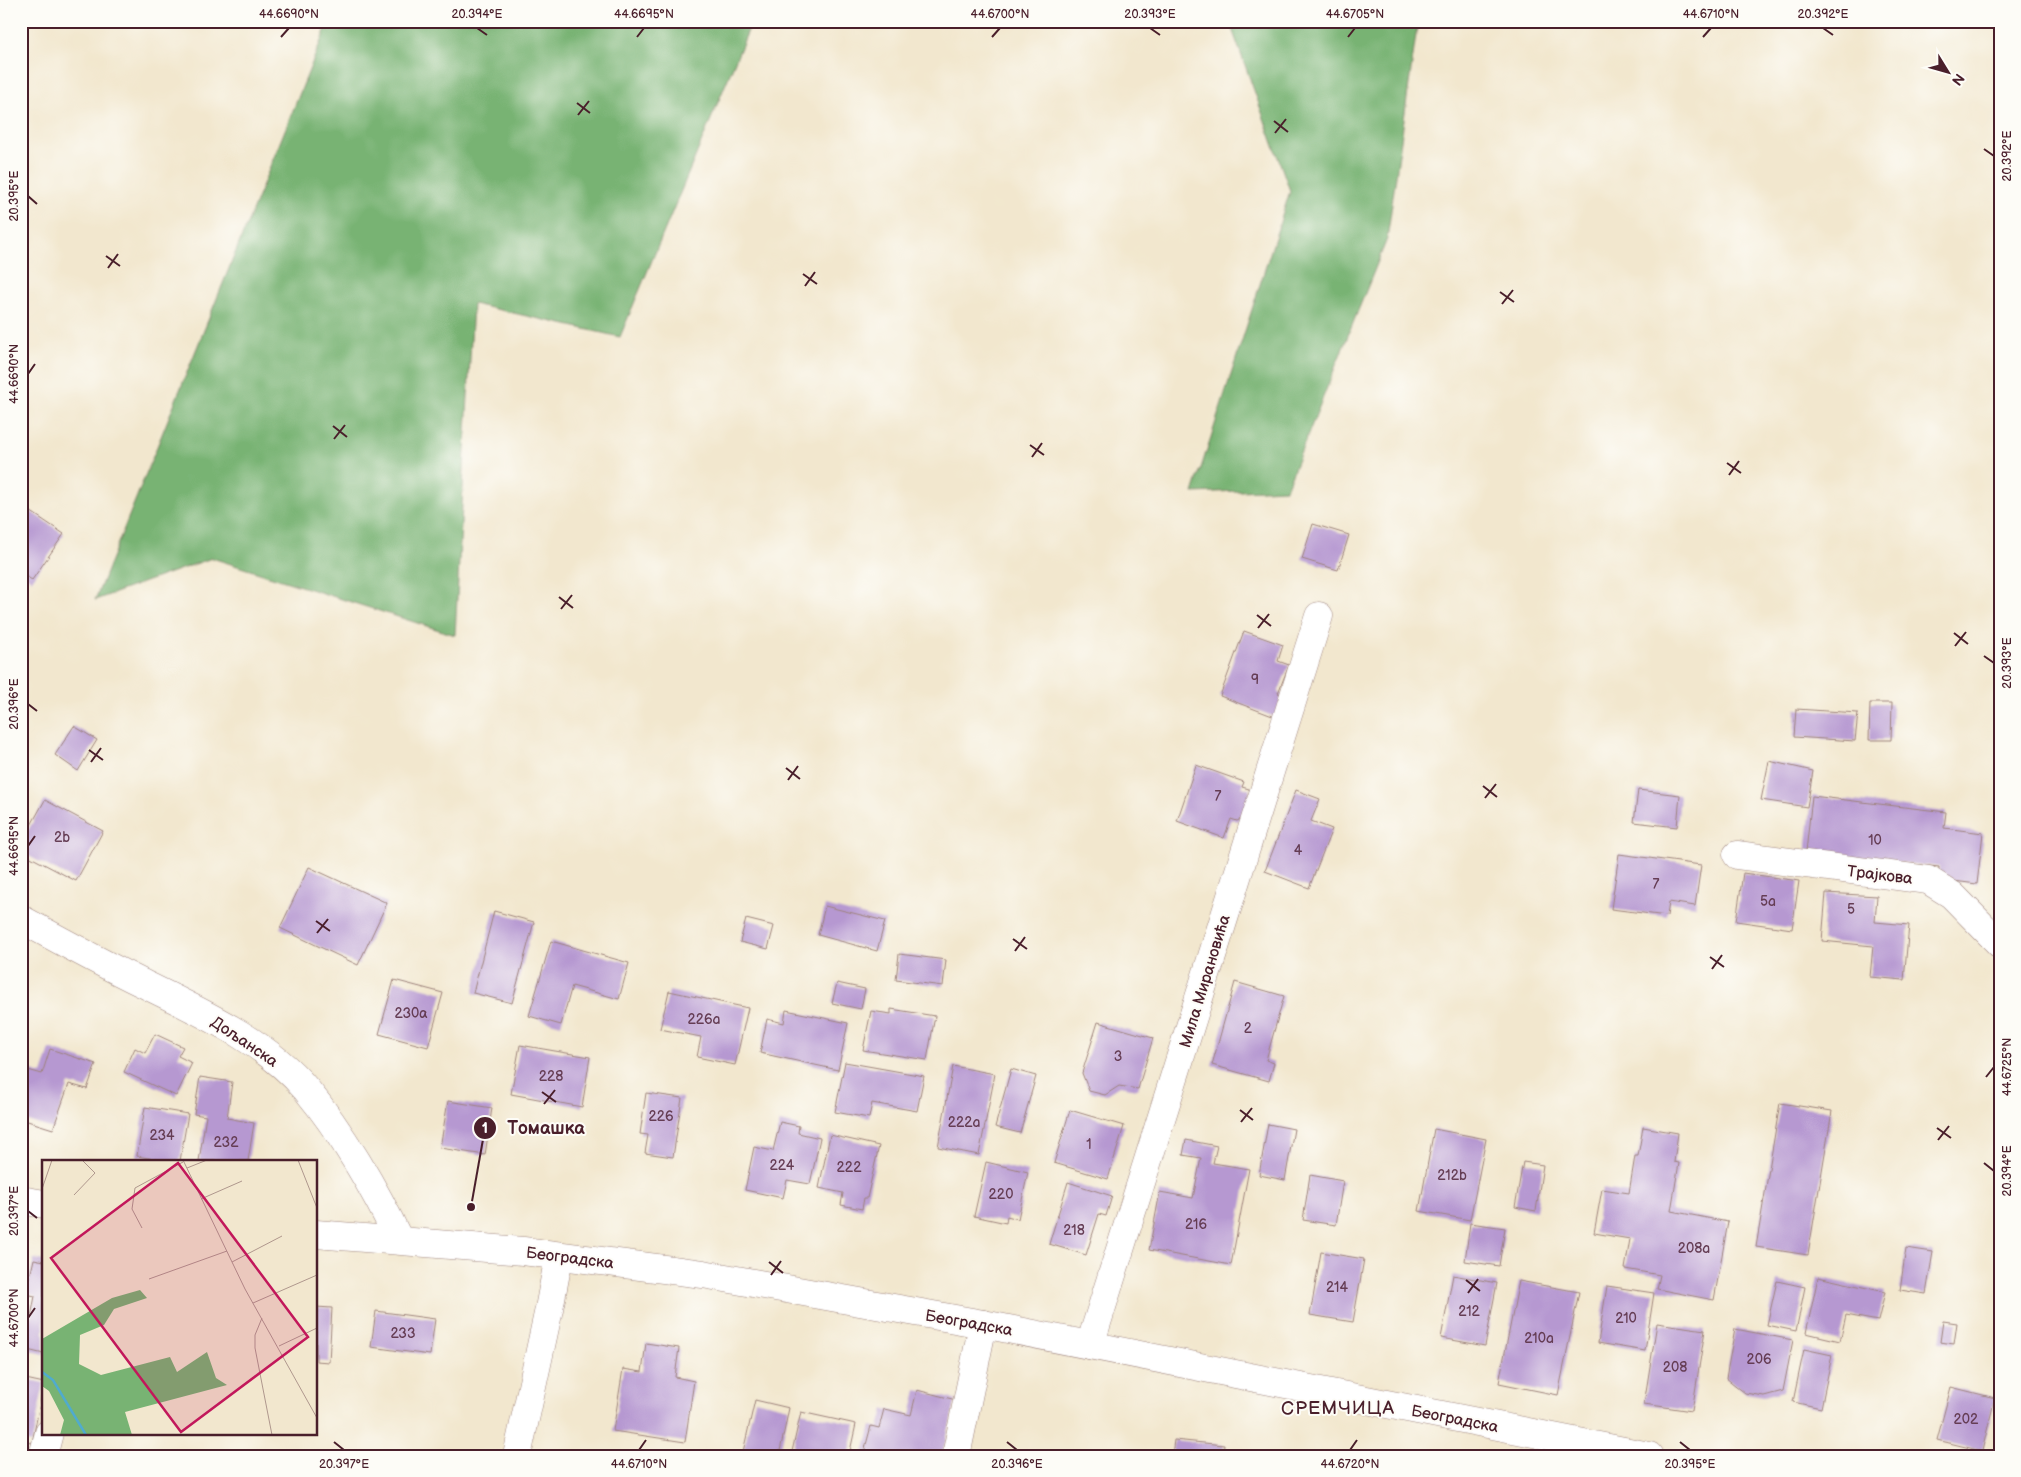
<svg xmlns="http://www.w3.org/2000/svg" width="2021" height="1477" viewBox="0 0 2021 1477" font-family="'Balsamiq Sans',sans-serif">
  <rect width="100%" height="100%" fill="#fdfcf7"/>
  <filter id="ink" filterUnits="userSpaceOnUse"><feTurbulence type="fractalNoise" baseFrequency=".02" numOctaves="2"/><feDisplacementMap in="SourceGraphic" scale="10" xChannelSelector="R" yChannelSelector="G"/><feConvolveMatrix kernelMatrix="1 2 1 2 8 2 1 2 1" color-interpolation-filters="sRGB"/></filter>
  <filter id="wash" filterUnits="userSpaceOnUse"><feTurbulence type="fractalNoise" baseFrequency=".0096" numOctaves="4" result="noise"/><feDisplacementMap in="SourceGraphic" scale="20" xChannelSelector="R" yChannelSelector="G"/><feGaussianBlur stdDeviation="1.12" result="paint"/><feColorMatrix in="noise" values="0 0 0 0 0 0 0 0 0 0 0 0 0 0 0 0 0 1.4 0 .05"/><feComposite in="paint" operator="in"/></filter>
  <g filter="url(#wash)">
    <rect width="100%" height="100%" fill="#f2e7ce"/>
    <!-- forest -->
    <g fill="#78b373" stroke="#61694f">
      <polygon points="329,21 752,21 620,337 473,304 455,635 212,558 95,600"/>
      <polygon points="1232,21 1418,21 1387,239 1286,489 1193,493 1290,191 1231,26"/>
    </g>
    <g id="blocks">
      <!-- building -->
      <g fill="#b698d1">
        <polygon points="21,505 64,534 32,580 21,573"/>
        <polygon points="1313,524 1349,535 1338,570 1302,559"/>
        <polygon points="1244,631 1283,645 1278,661 1289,665 1278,693 1283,695 1275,717 1220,696"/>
        <polygon points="1870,703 1892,703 1891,740 1869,740"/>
        <polygon points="1796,709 1858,713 1855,741 1794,737"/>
        <polygon points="74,726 97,740 78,771 55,755"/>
        <polygon points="1769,761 1813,771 1807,807 1761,800"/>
        <polygon points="1196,765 1244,782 1242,787 1249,789 1252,802 1248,815 1237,821 1231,819 1224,838 1177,821"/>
        <polygon points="1296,790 1320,799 1311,821 1332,829 1309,888 1265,871"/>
        <polygon points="1638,790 1680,795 1677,827 1634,822"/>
        <polygon points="1812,796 1946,812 1944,828 1983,833 1977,884 1938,879 1939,867 1806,852"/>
        <polygon points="45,800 103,831 76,881 21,852 21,843"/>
        <polygon points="1619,854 1701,865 1695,906 1669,902 1667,916 1611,909"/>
        <polygon points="309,867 387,903 358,965 280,928"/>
        <polygon points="1743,873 1799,881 1792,929 1736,921"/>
        <polygon points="1826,893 1877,896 1875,922 1909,925 1904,980 1870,977 1873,946 1822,941"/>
        <polygon points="825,906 885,921 877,951 818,935"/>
        <polygon points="494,911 534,922 512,1003 473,993"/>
        <polygon points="746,919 774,926 768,949 740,942"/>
        <polygon points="551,941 629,963 619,999 572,986 561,1025 529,1016"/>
        <polygon points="899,954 946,960 943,986 896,980"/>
        <polygon points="394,980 443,993 428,1047 379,1034"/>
        <polygon points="1235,982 1284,996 1266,1060 1274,1063 1269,1081 1212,1065"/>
        <polygon points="837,983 865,989 861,1009 832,1003"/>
        <polygon points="669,991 748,1008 735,1065 697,1057 701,1037 660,1029"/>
        <polygon points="891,1009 935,1016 927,1060 863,1050 871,1011 891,1014"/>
        <polygon points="786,1010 848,1023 838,1070 760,1053 767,1019 784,1023"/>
        <polygon points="1098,1022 1153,1038 1138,1089 1119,1086 1105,1095 1089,1091 1082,1073"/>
        <polygon points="155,1034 183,1047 178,1056 192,1063 176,1096 124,1072 135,1048 145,1053"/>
        <polygon points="520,1045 590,1057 582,1107 511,1094"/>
        <polygon points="50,1049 96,1064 87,1089 69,1084 53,1129 21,1119 21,1068 42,1074"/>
        <polygon points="845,1062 924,1076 917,1111 872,1103 869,1118 835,1112"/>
        <polygon points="953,1066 995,1074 979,1155 938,1147"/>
        <polygon points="1011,1069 1036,1076 1020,1133 995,1127"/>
        <polygon points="200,1077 232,1082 227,1118 254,1123 248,1161 199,1161 206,1116 194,1114"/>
        <polygon points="646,1093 682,1098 673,1157 645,1153 648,1135 640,1134"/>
        <polygon points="448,1101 492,1108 485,1155 440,1148"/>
        <polygon points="1780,1103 1832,1111 1808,1255 1756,1247"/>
        <polygon points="145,1107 188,1114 180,1161 166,1161 137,1156"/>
        <polygon points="1070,1110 1124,1126 1108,1179 1054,1163"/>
        <polygon points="780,1122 799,1126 798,1133 820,1138 810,1184 787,1180 783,1198 745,1190 754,1147 773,1151"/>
        <polygon points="1268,1124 1294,1129 1285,1180 1259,1175"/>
        <polygon points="1643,1127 1678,1133 1674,1162 1679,1163 1671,1211 1728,1222 1714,1300 1657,1289 1660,1275 1625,1269 1630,1239 1594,1233 1602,1189 1629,1193 1635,1156 1638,1156"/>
        <polygon points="1434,1129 1486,1139 1470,1220 1419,1211"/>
        <polygon points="830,1135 879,1146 867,1198 864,1198 862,1209 841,1205 843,1193 819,1188"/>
        <polygon points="1186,1140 1217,1146 1213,1163 1249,1169 1231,1265 1149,1250 1160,1192 1193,1198 1201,1158 1183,1155"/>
        <polygon points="986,1162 1028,1172 1018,1219 1007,1216 1006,1223 974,1216"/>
        <polygon points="1523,1162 1543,1165 1536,1211 1515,1207"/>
        <polygon points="1310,1175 1343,1181 1336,1225 1303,1220"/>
        <polygon points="1068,1182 1112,1196 1106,1216 1099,1214 1086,1255 1049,1244"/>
        <polygon points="1470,1223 1505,1228 1499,1266 1465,1261"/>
        <polygon points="1906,1248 1933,1252 1926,1294 1900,1290"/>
        <polygon points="1321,1252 1364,1259 1353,1322 1310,1315"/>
        <polygon points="34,1259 44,1261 44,1354 23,1349 27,1335 21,1334 21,1315 31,1317 35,1296 26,1294"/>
        <polygon points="1453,1275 1497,1283 1485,1346 1441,1338"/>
        <polygon points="1818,1277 1885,1292 1878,1321 1846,1315 1840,1341 1806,1333"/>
        <polygon points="1519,1281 1579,1292 1558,1395 1499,1383"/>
        <polygon points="1777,1281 1805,1287 1796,1331 1767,1325"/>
        <polygon points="1607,1286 1654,1293 1645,1351 1598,1343"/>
        <polygon points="316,1307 332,1308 329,1362 316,1361"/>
        <polygon points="376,1311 435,1319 430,1355 371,1347"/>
        <polygon points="1943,1321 1957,1323 1954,1344 1940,1342"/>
        <polygon points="1657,1323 1705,1330 1692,1411 1644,1404"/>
        <polygon points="1735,1329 1793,1340 1783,1391 1764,1396 1745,1393 1726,1378"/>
        <polygon points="646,1343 679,1348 675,1377 694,1381 685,1442 613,1431 623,1369 642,1372"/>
        <polygon points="1804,1349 1832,1355 1821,1408 1793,1402"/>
        <polygon points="21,1378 44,1383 32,1443 21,1441"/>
        <polygon points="1951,1387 1995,1398 1982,1451 1937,1440"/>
        <polygon points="917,1390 956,1400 942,1456 863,1456 871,1426 879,1428 884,1409 911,1415"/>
        <polygon points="755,1400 789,1408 779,1456 742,1456"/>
        <polygon points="801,1412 856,1424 849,1456 791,1456"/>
        <polygon points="1174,1440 1224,1445 1223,1456 1172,1456"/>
      </g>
    </g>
  </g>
  <g filter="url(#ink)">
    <use href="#blocks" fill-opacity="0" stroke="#9e837c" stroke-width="1"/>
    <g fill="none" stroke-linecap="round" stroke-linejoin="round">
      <!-- street casing -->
      <g stroke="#9e837c" stroke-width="29">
        <g id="street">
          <polyline points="1737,855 1928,880 1952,895 2000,944"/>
          <path d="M 21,919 C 61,941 101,963 142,983 C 198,1011 265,1040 306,1089 C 341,1131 376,1191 399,1240"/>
          <polyline points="1090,1345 1319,616"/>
          <polyline points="43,1456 49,1433"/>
          <polyline points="517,1456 549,1309 559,1256"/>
          <polyline points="956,1456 983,1324"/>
        </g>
      </g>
      <!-- secondary casing -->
      <g stroke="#9e837c" stroke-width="29">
        <g id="secondary">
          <polyline points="21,1200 44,1204"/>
          <polyline points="316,1234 523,1251 703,1274 983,1324 1649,1456"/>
        </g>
      </g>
      <!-- street -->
      <use href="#street" stroke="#fff" stroke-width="28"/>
      <!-- secondary -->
      <use href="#secondary" stroke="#fff" stroke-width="28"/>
    </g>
  </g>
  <!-- ticks -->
  <path fill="none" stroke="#4a1f2b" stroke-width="2" d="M 477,28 L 487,35M 1150,28 L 1160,35M 1823,28 L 1833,35M 281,37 L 289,28M 637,37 L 644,28M 992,37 L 1000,28M 1348,37 L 1355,28M 1703,37 L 1711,28M 577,103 L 590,113M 578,115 L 589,101M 1274,121 L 1288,132M 1275,133 L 1286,119M 1984,149 L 1994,156M 28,196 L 37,204M 106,256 L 120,266M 108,268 L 118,254M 803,274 L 817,284M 805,286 L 815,272M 1500,292 L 1514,302M 1502,304 L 1513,290M 28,374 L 35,364M 333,426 L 347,437M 334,439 L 345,425M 1030,445 L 1044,455M 1032,457 L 1042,443M 1727,463 L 1741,473M 1729,475 L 1739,461M 559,597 L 573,608M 561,609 L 572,595M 1257,615 L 1271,626M 1258,628 L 1269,614M 1954,633 L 1968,644M 1955,646 L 1966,632M 1984,656 L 1994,663M 28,704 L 37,711M 89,750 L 103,760M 91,762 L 101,748M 786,768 L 800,779M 788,780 L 798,766M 1483,786 L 1497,797M 1485,798 L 1496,784M 28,846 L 35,836M 316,921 L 330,931M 317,933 L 328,919M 1013,939 L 1027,949M 1015,951 L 1025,937M 1710,957 L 1724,967M 1712,969 L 1722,955M 1986,1077 L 1994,1067M 542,1092 L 556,1102M 544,1104 L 555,1090M 1240,1110 L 1253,1120M 1241,1122 L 1252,1108M 1937,1128 L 1951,1138M 1938,1140 L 1949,1126M 1984,1163 L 1994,1171M 28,1211 L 37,1218M 769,1262 L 783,1273M 771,1275 L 781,1261M 1466,1280 L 1480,1291M 1468,1293 L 1478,1279M 28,1318 L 35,1308M 334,1442 L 344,1450M 1007,1442 L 1017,1450M 1680,1442 L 1690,1450M 639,1450 L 646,1440M 1350,1450 L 1357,1440"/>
  <g text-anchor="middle" stroke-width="4" stroke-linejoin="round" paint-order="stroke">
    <!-- number labels -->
    <g font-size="14" fill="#653d54">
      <text x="1255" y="684">9</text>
      <text x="1218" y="801">7</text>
      <text x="62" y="842">2b</text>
      <text x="1875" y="845">10</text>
      <text x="1298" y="855">4</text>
      <text x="1656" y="889">7</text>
      <text x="1768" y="906">5a</text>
      <text x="1851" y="914">5</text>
      <text x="411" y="1018">230а</text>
      <text x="704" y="1024">226a</text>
      <text x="1248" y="1033">2</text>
      <text x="1118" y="1061">3</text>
      <text x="551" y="1081">228</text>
      <text x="661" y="1121">226</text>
      <text x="964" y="1127">222a</text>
      <text x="162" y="1140">234</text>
      <text x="226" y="1147">232</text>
      <text x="1089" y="1149">1</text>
      <text x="782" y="1170">224</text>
      <text x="849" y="1172">222</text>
      <text x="1452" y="1180">212b</text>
      <text x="1001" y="1199">220</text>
      <text x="1196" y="1229">216</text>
      <text x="1074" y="1235">218</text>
      <text x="1694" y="1253">208a</text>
      <text x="1337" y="1292">214</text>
      <text x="1469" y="1316">212</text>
      <text x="1626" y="1323">210</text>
      <text x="403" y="1338">233</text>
      <text x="1539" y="1343">210a</text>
      <text x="1759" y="1364">206</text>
      <text x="1675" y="1372">208</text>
      <text x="1966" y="1424">202</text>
    </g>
    <!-- street labels -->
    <g font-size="16" fill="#4a1f2b" stroke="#fdfcf7">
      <text transform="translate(1880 874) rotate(7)" y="6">Трајкова</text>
      <text transform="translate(1204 981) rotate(-73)" y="6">Мила Мирановића</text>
      <text transform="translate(245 1041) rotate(34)" y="6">Дољанска</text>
      <text transform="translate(570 1257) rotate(7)" y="6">Београдска</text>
      <text transform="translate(969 1322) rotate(10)" y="6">Београдска</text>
      <text transform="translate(1455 1418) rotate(11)" y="6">Београдска</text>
    </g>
    <!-- quarter labels -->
    <g font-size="19" letter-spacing="1" fill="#4a1f2b" stroke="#fdfcf7">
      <text x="1338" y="1414">СРЕМЧИЦА</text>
    </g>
  </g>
  <!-- overview -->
  <g transform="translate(42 1160)">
    <rect width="275" height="275" fill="#f2e7ce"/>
    <path d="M 98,130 L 105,138 L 72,149 L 62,165 L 38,175 L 37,204 L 59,215 L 128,197 L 135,212 L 165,192 L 174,218 L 185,225 L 83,252 L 90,275 L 18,275 L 22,260 L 7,231 L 0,226 L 0,179 L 70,138 Z" fill="#78b373"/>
    <path fill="none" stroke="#50abce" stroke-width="2.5" d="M 0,212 L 11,220 L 44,275"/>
    <path fill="none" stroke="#af978d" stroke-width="1" d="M 141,0 L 203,129 L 275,258M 256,0 L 275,48M 145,8 L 165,0M 0,29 L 10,0M 32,35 L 53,13 L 40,0M 159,39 L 200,21M 100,68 L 90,49 L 93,28 L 141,2M 190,102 L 240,76M 107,119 L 185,91M 211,143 L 275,115M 220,158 L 213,175 L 213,188 L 230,275M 237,186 L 275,168"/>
    <path fill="#c2185b" fill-opacity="0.15" stroke="#c2185b" stroke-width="2.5" d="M 136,3 L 266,177 L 139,272 L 9,98 Z"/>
    <rect width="275" height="275" fill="none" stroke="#4a1f2b" stroke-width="2.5"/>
  </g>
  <!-- callouts -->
  <path fill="none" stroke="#4a1f2b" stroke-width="2" d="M471 1207L485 1128"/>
  <g fill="#4a1f2b" stroke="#fdfcf7" stroke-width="2">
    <circle cx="471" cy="1207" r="5"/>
    <circle cx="485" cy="1128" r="12"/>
  </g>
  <g font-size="15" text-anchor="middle" font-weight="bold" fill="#fff">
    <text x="485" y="1133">1</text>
  </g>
  <g font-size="18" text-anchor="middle" font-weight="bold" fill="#4a1f2b" stroke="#fdfcf7" stroke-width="4" stroke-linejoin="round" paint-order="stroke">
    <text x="546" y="1134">Томашка</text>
  </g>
  <!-- margin -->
  <rect width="2021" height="1477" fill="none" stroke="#fdfcf7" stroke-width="55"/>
  <!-- north arrow -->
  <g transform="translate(1948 72) rotate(127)" stroke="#fdfcf7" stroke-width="4" paint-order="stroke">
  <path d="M0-4L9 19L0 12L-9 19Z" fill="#4a1f2b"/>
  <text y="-8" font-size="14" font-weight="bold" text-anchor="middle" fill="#4a1f2b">N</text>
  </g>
  <rect x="28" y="28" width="1966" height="1422" fill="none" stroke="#4a1f2b" stroke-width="2"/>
  <g font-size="12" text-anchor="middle" fill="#4a1f2b">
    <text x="289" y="18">44.6690°N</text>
    <text x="477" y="18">20.394°E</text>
    <text x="644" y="18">44.6695°N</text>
    <text x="1000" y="18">44.6700°N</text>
    <text x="1150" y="18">20.393°E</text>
    <text x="1355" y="18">44.6705°N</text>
    <text x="1711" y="18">44.6710°N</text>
    <text x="1823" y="18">20.392°E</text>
    <text transform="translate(2007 156) rotate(-90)" y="4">20.392°E</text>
    <text transform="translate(14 196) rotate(-90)" y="4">20.395°E</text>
    <text transform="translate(14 374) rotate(-90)" y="4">44.6690°N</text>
    <text transform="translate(2007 663) rotate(-90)" y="4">20.393°E</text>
    <text transform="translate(14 704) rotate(-90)" y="4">20.396°E</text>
    <text transform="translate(14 846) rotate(-90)" y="4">44.6695°N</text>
    <text transform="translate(2007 1067) rotate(-90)" y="4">44.6725°N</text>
    <text transform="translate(2007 1171) rotate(-90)" y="4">20.394°E</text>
    <text transform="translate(14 1211) rotate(-90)" y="4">20.397°E</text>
    <text transform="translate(14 1318) rotate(-90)" y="4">44.6700°N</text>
    <text x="344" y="1468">20.397°E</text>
    <text x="639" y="1468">44.6710°N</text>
    <text x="1017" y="1468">20.396°E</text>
    <text x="1350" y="1468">44.6720°N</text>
    <text x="1690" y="1468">20.395°E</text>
  </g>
</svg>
